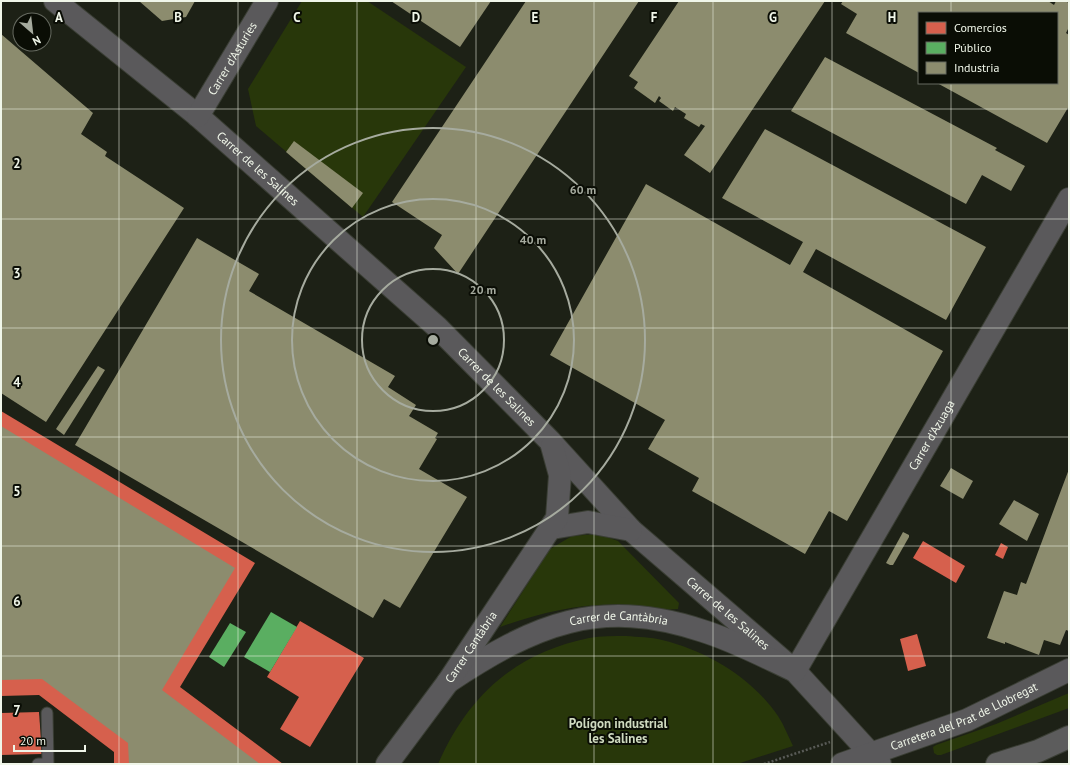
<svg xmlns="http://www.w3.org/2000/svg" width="1070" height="765" viewBox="0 0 1070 765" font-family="'PT Sans',sans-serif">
  <rect width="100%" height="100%" fill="#1d2116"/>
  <!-- green -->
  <g fill="#28370a">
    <polygon points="302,1 367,1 466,67 363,217 256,126 248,89"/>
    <path d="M 598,534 L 618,541 L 679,603 L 678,609 C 660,611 643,606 626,605 C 584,602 539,613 500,627 L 550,549 L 572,536 Z"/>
    <path d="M 626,636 C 638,637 651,637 662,640 C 707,651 751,677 778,716 C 784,725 788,736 793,746 L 737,764 L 438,764 C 468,696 515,653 589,638 C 601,636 614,636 626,636 Z"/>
    <polygon points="1069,693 1069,708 941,755 937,755 934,753 933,747 936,745 996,724"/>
  </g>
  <!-- shops -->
  <g fill="#d6604d">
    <polygon points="1,411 255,563 180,687 283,764 114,764 114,752 39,695 1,696"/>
    <polygon points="923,541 965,566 956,583 913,558"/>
    <polygon points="1001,543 1008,547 1003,559 995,555"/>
    <polygon points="300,621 364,658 310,747 280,729 299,697 267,677"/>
    <polygon points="917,634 926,666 908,671 900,639"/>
    <polygon points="39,712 42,754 1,755 1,713"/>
  </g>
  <!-- public -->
  <g fill="#5aae61">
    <polygon points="271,612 297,627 270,672 244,657"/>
    <polygon points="230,623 246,632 224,667 209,657"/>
  </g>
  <!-- industry -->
  <g fill="#8c8c6e">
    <polygon points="139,1 195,1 186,17 162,21"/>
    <polygon points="391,1 491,1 460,47"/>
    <polygon points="526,1 639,1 458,274 434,248 442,235 392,202"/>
    <polygon points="679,1 825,1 710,173 684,155 705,126 701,124 699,127 684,118 686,114 675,107 673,111 659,101 661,98 659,96 655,103 634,88 638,82 629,76"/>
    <polygon points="843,1 1048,1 1054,5 1056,1 1065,1 1069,3 1069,27 1066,33 1069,35 1069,106 1047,143 937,83 1057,83 1057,13 919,13 919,73 846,33 857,14 841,4"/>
    <polygon points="1,34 93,113 81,134 107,152 105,156 184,208 46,422 1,393"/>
    <polygon points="825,57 997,148 995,150 1025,166 1011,191 982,175 966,204 791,111"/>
    <polygon points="765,129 986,247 946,320 816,249 803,272 943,351 847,521 829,511 805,554 692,491 699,478 648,449 665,420 550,355 646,184 790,265 803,242 722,198"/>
    <polygon points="294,141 363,193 352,208 286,152"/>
    <polygon points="197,238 259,274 249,291 395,376 388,387 416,405 409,416 438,433 435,438 437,439 419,469 467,497 400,608 384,599 373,618 75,445"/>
    <polygon points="98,366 105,370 64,435 56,429"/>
    <polygon points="1,426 235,568 162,690 260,764 129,764 128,743 42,679 1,680"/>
    <polygon points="951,468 973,481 963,499 940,486"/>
    <polygon points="1069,469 1069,631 1066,630 1060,645 1044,640 1039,655 1005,642 1005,644 987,638 1004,591 1017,595 1021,582 1026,584"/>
    <polygon points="1014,500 1039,514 1027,541 999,524"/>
    <polygon points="903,532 909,535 909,537 893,565 890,565 886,563"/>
  </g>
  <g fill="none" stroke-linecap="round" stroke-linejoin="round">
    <!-- lane casing -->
    <g stroke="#3a3e34" stroke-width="13">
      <polyline id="lane" points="38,764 48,764 47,713"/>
    </g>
    <!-- street casing -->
    <g stroke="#3a3e34" stroke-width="24">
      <g id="street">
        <path id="s1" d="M 55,1 L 198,116 L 437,327 L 550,441 L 631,530 L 795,671 L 880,764"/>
        <path id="s2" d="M 198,116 L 267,1"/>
        <polyline points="552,528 588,522 631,530"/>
        <path id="s3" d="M 448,682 C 534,625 599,596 703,631 C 735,641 765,657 795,671 L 1069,199"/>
        <path id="s4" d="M 387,764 L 448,682 L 557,518 L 560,475 L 552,446"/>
        <path id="s5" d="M 842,764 L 967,720 L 1069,670"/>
      </g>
    </g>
    <!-- secondary casing -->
    <g stroke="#3a3e34" stroke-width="24">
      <polyline id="secondary" points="997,764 1038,751 1069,737"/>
    </g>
    <!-- path -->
    <polyline stroke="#595b57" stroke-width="2.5" stroke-dasharray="2 2" stroke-linecap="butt" points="764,764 830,742"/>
    <!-- lane -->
    <use href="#lane" stroke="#5a595b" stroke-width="11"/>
    <!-- street -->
    <use href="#street" stroke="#5a595b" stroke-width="22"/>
    <!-- secondary -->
    <use href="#secondary" stroke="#5c5c5c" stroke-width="22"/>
  </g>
  <!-- grid -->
  <path fill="none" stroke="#f0f6e9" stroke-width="1" stroke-opacity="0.55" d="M 119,1 L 119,764M 238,1 L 238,764M 357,1 L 357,764M 476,1 L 476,764M 594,1 L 594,764M 713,1 L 713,764M 832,1 L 832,764M 951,1 L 951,13M 951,83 L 951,764M 1,109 L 1069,109M 1,219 L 1069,219M 1,328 L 1069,328M 1,437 L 1069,437M 1,546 L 1069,546M 1,656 L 1069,656"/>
  <!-- distance rings -->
  <g fill="none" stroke="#a6ab9f" stroke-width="2">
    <circle cx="433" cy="340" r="71"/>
    <circle cx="433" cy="340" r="141"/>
    <circle cx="433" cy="340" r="212"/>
  </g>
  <g text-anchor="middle" stroke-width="4" stroke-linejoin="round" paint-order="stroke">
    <!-- street labels -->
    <g font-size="12" fill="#f0f6e9" stroke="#0a0d05">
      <text dy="4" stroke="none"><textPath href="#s2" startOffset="67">Carrer d'Asturies</textPath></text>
      <text dy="4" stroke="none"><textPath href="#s1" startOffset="263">Carrer de les Salines</textPath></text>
      <text dy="4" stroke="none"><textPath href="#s1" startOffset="587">Carrer de les Salines</textPath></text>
      <text dy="4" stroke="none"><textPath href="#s3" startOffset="645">Carrer d'Azuaga</textPath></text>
      <text dy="4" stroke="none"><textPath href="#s1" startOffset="911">Carrer de les Salines</textPath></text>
      <text dy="4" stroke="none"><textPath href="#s3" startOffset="186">Carrer de Cantàbria</textPath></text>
      <text dy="4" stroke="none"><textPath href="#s4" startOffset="144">Carrer Cantàbria</textPath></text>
      <text dy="4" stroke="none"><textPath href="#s5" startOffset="131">Carretera del Prat de Llobregat</textPath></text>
    </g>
    <!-- neighbourhood labels -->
    <g font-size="13" font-weight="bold" fill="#cfdac0" stroke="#0a0d05">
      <text x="618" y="728">Polígon industrial<tspan x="618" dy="15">les Salines</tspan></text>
    </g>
  </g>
  <g font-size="13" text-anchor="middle" font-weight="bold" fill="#f0f6e9" stroke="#0a0d05" stroke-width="4" stroke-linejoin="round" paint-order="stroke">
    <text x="59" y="22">A</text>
    <text x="178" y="22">B</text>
    <text x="297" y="22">C</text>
    <text x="416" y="22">D</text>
    <text x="535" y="22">E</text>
    <text x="654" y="22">F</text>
    <text x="773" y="22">G</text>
    <text x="892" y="22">H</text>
    <text x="17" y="168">2</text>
    <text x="17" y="278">3</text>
    <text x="17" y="387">4</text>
    <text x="17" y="496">5</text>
    <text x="17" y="606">6</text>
    <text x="17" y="715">7</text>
  </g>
  <circle cx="433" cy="340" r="6" fill="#a6ab9f" stroke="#0a0d05" stroke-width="2"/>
  <g font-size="12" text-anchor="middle" font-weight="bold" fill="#a6ab9f" stroke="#0a0d05" stroke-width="4" stroke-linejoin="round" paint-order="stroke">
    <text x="583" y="194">60 m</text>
    <text x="533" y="244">40 m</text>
    <text x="483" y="294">20 m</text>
  </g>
  <!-- border -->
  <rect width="1070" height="765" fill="none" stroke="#f0f6e9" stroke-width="4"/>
  <!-- legend -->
  <rect x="918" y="12" width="140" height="72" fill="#0a0d05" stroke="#666a60"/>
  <rect x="926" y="22" width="20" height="12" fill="#d6604d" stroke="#666a60"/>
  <text x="954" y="32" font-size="12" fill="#f0f6e9">Comercios</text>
  <rect x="926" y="42" width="20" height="12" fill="#5aae61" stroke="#666a60"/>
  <text x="954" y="52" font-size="12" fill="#f0f6e9">Público</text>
  <rect x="926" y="62" width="20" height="12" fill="#8c8c6e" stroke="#666a60"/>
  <text x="954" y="72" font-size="12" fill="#f0f6e9">Industria</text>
  <!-- north arrow -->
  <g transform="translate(32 32) rotate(152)"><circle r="19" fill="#0a0d05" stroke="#666a60"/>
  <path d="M0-3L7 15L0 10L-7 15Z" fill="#a6ab9f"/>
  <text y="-6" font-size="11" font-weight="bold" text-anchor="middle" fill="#f0f6e9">N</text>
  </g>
  <!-- scale -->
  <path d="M14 745v6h71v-6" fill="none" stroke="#f0f6e9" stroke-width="2"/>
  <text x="20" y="745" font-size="12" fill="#f0f6e9" stroke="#0a0d05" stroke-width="3" paint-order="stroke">20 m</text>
</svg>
